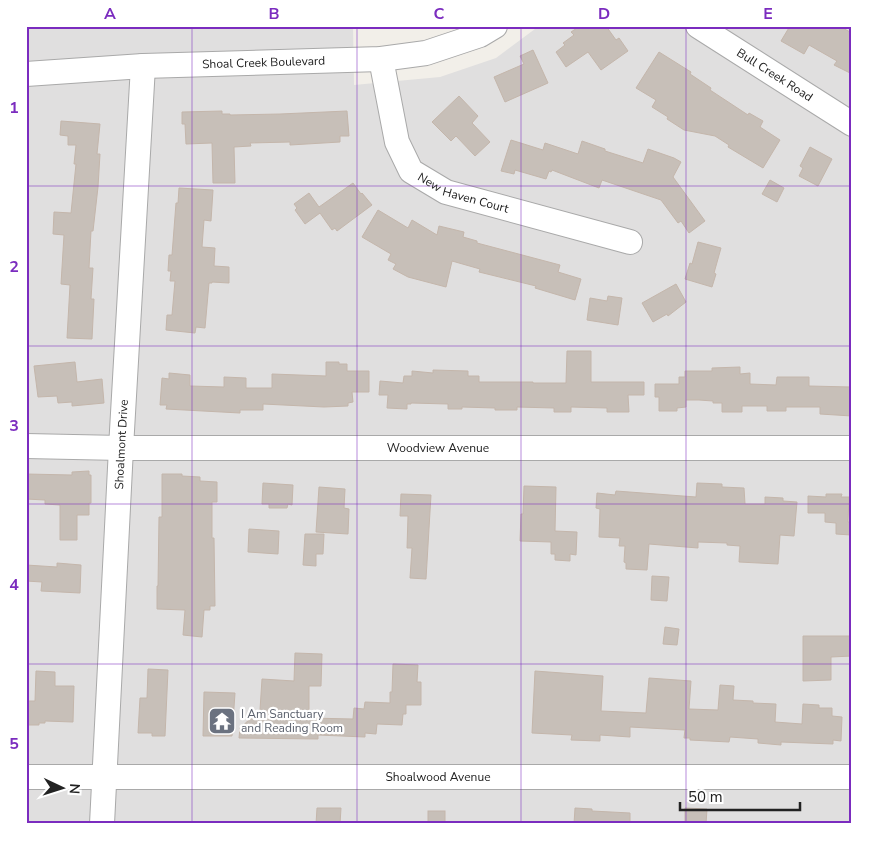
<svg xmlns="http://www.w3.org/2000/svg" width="878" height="850" viewBox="0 0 878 850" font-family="'Nunito Sans',sans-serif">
  <rect width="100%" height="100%" fill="#f2efe9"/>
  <!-- residential -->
  <polygon fill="#e0dfdf" points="26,26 353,26 354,85 440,77 496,58 539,26 852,26 852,824 26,824"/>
  <!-- building -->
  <g fill="#c7bfb8" stroke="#c4b6ab">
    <polygon points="580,26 606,26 616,40 619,38 628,51 601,70 588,52 566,67 556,52 565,45 563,43 574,35 571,32"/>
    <polygon points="790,26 839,26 852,33 852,74 834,65 837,61 809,45 804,54 781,41"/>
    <polygon points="533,50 548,83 505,102 494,77 524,64 520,56"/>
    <polygon points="659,52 691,72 690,74 711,88 710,90 748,115 749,113 763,121 760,127 780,140 763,168 728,147 729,145 715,136 684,130 667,119 668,117 652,107 656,100 636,88"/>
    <polygon points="459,96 478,116 472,123 490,142 475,156 456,136 451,141 432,122"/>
    <polygon points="222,111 222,114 230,114 230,115 280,114 347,111 349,136 340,136 340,142 290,145 290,142 250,143 251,146 234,147 235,183 213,183 212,143 186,144 185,124 182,124 182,112"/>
    <polygon points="61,121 100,124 97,154 100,154 98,187 93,231 91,231 89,268 93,268 91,299 94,299 92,339 67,338 70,285 61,284 64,235 53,234 54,212 71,213 76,164 74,164 76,145 68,145 68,136 60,135"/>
    <polygon points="511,140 543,150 545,143 578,154 582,141 605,149 605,151 643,163 648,149 674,158 681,162 673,177 705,221 689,233 681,221 678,223 661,200 602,180 599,188 552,170 551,172 549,171 546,179 515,170 514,174 501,171"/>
    <polygon points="810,147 832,159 818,186 799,176 803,168 800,166"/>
    <polygon points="770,180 784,188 777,202 762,194"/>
    <polygon points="353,183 361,194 362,193 372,205 337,231 335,228 332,230 320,213 305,224 295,210 297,208 294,204 309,193 319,207"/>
    <polygon points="179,188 213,190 211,221 204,220 202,247 215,248 214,266 229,267 229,283 212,282 212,283 209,283 205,328 196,327 195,333 166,330 167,315 172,315 175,281 170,281 171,271 168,271 169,255 172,255 176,203 178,203"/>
    <polygon points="378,210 408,228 412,220 437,235 439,226 464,232 463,237 477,241 477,243 560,265 558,272 581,279 575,300 535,288 536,286 479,272 480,269 452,261 446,287 408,277 393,269 396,264 388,260 391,254 362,237"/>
    <polygon points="698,242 721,248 714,273 716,274 712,287 685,279 690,263 692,264"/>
    <polygon points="676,284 686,302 668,316 667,314 653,322 642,303"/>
    <polygon points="608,296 622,298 618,325 587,320 590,298 607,301"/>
    <polygon points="567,351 591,351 591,382 644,382 644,395 628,395 629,412 607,412 607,408 571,407 571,412 554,412 554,408 517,407 517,410 495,410 495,408 462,407 462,409 448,409 448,404 411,403 411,404 407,404 407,409 387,408 388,395 379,395 380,381 403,383 404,376 412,376 412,371 433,373 433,370 468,371 468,376 479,376 479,382 533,382 533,383 566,383"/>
    <polygon points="75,362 77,382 102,379 104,403 72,406 72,402 58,403 57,396 38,397 34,366"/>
    <polygon points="326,362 339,362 339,364 347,364 347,371 369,371 369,392 352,392 353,402 348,403 348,406 324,407 263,404 263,410 240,410 240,413 166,409 167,405 160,405 162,378 169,379 169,373 190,375 190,386 224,387 224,377 246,378 246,388 272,388 272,374 326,376"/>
    <polygon points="740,367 740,374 750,373 750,384 776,385 777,377 809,377 809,386 851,387 852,416 820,414 820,407 786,407 786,411 767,411 767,406 742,406 742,412 722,412 722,403 713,403 713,401 699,400 686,400 686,407 677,408 677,411 659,411 659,397 655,397 655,384 679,384 679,377 685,377 685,371 712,371 712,368"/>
    <polygon points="89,471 89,475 91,475 91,503 89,503 89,515 77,515 77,540 60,540 60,505 45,504 45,500 26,499 26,474 72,475 72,472"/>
    <polygon points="162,474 182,474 182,476 200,477 200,481 217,482 217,502 212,502 212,538 214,538 215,606 210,606 210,610 204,610 202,637 183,635 185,610 157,609 157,586 158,586 159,517 162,517"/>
    <polygon points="263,483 293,485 292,505 288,504 287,508 269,508 269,504 262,504"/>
    <polygon points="697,483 722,484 722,487 744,488 745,504 765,504 765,497 783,498 783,501 797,502 794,536 780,535 778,564 739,562 740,546 727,545 727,543 698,542 698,548 649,544 647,570 626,569 626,563 624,562 625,546 619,546 620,538 599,537 600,509 596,508 597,493 615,495 616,491 696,497"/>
    <polygon points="524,486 556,487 555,531 577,532 576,555 570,554 570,561 555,560 555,554 551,554 551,542 520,541 521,514 523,514"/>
    <polygon points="319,487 345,489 344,508 349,509 348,534 316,532"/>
    <polygon points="401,494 431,495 426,579 410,578 412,548 407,548 408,516 400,516"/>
    <polygon points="826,494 842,494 841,497 849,497 848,522 851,522 851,535 836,534 836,523 825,522 825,513 808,513 808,496 826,497"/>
    <polygon points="249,529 279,531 278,554 248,552"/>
    <polygon points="305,534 324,534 323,554 316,554 316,566 303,565"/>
    <polygon points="57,563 81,565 80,593 41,591 42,582 26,581 26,565 57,567"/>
    <polygon points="652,576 669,577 667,601 651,600"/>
    <polygon points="665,627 679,629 677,645 663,644"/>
    <polygon points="803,636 852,636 852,656 831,657 831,680 803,681"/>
    <polygon points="295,653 322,654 321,686 309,686 309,718 353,719 354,708 364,709 365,702 390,703 390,692 392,692 393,664 418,665 417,682 421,682 421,705 406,705 406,714 403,714 402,725 377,724 376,734 365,733 365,737 318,735 318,739 239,738 240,728 260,710 262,679 294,681"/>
    <polygon points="148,669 168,670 165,736 152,736 152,733 138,733 140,698 147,698"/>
    <polygon points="36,671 55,672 55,686 74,686 73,722 45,721 45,723 39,723 39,725 26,725 27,701 35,701"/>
    <polygon points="535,671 603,676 601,711 646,713 649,678 691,681 689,709 718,710 720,685 734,686 733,700 753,701 753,703 776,704 775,722 802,724 803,704 819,705 819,708 832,708 832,716 842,717 841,741 833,740 833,744 781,742 781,745 758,743 758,739 730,737 729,742 690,740 690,738 684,738 685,730 630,727 630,737 600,735 600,741 571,740 572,735 532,733"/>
    <polygon points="204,692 235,693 232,736 203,736"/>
    <polygon points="317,808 341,808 340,824 316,824"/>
    <polygon points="575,808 592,809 592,811 630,813 630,824 574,824"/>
    <polygon points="685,808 707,809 706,824 685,824"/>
    <rect x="428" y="811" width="17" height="13"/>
  </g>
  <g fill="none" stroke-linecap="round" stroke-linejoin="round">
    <!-- minor casing -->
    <g stroke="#a9a9a9" stroke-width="26">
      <g id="minor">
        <path id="s1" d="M 698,26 L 852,124"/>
        <path id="s2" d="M 381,59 L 397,142 L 411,171 L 446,192 L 630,242"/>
        <path id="s3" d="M 26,74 L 143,66 L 381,59 L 426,53 L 480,35 L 495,26"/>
        <path id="s4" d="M 26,446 L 121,448 L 852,448"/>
        <path id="s5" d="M 26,777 L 852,777"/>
        <path id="s6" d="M 102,824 L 121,448 L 143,66"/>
      </g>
    </g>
    <!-- minor -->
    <use href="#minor" stroke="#fff" stroke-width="24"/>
  </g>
  <!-- grid -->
  <path fill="none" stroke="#7b2cbf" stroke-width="1" stroke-opacity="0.55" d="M 192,26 L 192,824M 357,26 L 357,824M 521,26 L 521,824M 686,26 L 686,824M 26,186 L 852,186M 26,346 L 852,346M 26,504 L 852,504M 26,664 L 852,664"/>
  <!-- icons -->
  <defs>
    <g id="temple-square" transform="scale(1.4375)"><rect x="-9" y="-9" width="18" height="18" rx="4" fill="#6b7280" stroke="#fff"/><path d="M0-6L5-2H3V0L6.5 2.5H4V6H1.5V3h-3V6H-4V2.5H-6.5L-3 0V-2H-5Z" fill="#fff"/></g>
  </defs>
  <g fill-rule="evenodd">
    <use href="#temple-square" x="222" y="721"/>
  </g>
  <g text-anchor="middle" stroke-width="4.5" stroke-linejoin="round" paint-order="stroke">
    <!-- street labels -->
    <g font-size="12" fill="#222" stroke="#fff">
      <text dy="4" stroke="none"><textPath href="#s3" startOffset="238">Shoal Creek Boulevard</textPath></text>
      <text dy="4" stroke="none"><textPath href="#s1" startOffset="91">Bull Creek Road</textPath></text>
      <text dy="4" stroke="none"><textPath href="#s2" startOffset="174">New Haven Court</textPath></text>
      <text dy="4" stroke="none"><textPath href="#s6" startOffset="380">Shoalmont Drive</textPath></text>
      <text dy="4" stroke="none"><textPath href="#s4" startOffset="412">Woodview Avenue</textPath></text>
      <text dy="4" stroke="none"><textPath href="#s5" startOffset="412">Shoalwood Avenue</textPath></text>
    </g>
    <!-- worship labels -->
    <g font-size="12" fill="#5b616d" stroke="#fff" text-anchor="start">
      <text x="241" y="718">I Am Sanctuary<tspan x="241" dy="14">and Reading Room</tspan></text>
    </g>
  </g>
  <!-- border -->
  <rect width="878" height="850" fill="none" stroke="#ffffff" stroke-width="55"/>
  <!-- north arrow -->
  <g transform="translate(62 788) rotate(94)" stroke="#ffffff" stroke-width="4" paint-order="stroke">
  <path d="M0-4L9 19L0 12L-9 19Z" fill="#222222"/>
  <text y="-8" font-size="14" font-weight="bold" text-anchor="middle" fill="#222222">N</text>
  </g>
  <!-- scale -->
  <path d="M680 802v8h120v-8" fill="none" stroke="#222222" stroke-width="2.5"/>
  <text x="688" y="802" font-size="15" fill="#222222" stroke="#ffffff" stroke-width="4" paint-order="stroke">50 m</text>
  <rect x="28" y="28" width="822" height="794" fill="none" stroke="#7b2cbf" stroke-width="2"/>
  <g font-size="16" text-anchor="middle" font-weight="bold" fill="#7b2cbf">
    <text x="110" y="19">A</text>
    <text x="274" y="19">B</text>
    <text x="439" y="19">C</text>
    <text x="604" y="19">D</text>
    <text x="768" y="19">E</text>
    <text x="14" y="113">1</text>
    <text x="14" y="272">2</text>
    <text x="14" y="431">3</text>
    <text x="14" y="590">4</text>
    <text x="14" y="749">5</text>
  </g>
</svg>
